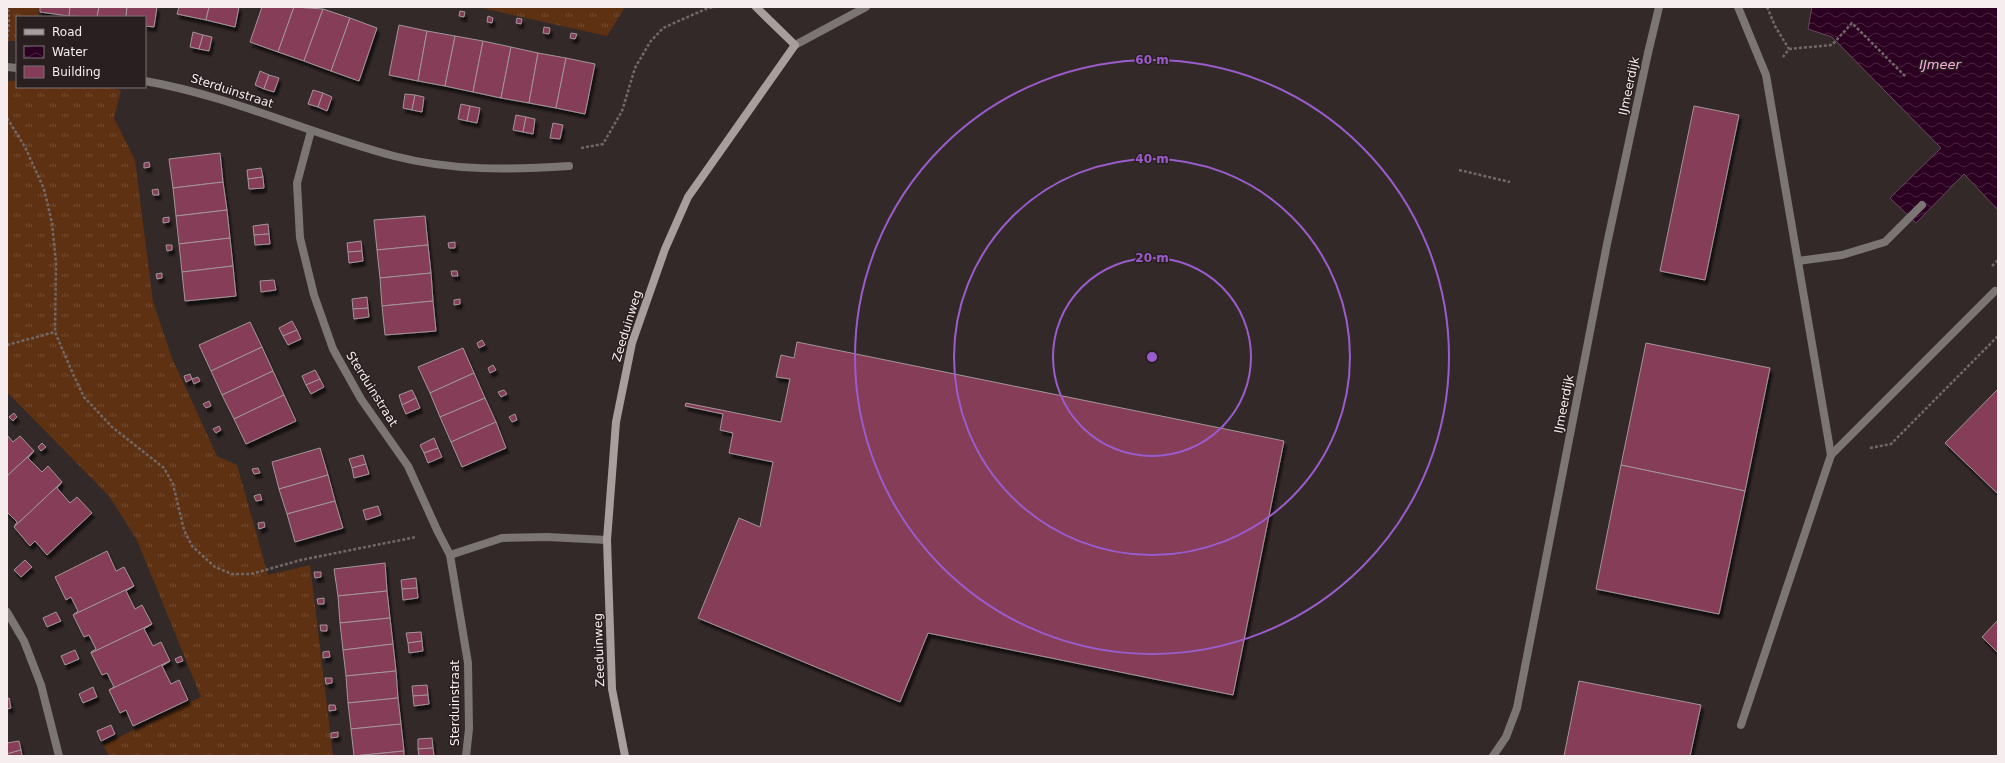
<svg xmlns="http://www.w3.org/2000/svg" width="2005" height="763" viewBox="0 0 2005 763" font-family="'DejaVu Sans',sans-serif">
  <defs>
    <pattern id="grass-tufts" width="24" height="20" patternUnits="userSpaceOnUse"><rect width="24" height="20" fill="#5d3111"/><path d="M3 7l-1-3M5 7V3M7 7l1-3M15 17l-1-3M17 17v-4M19 17l1-3" fill="none" stroke="#754f34"/></pattern>
    <pattern id="water-waves" width="16" height="10" patternUnits="userSpaceOnUse"><rect width="16" height="10" fill="#2b0020"/><path d="M0 5q4-4 8 0t8 0" fill="none" stroke="#4a2641"/></pattern>
    <filter id="shadow"><feDropShadow dx="2.5" dy="4.5" stdDeviation="1" flood-color="#0009"/></filter>
  </defs>
  <rect width="100%" height="100%" fill="#342929"/>
  <!-- grass -->
  <g fill="url(#grass-tufts)">
    <polygon points="7,7 39,7 38,17 17,17 17,41 7,41"/>
    <polygon points="477,7 625,7 607,36"/>
    <polygon points="7,81 17,81 17,87 103,87 121,90 114,118 135,160 153,302 172,358 217,456 237,465 268,575 310,565 333,756 109,756 103,745 201,697 137,540 109,496 7,392"/>
  </g>
  <!-- water -->
  <polygon fill="url(#water-waves)" stroke="#68475e" points="1812,7 1998,7 1998,210 1964,174 1916,223 1890,198 1941,148 1832,37 1808,29"/>
  <!-- building -->
  <g fill="#853c58" stroke="#a39599" filter="url(#shadow)">
    <polygon points="40,7 70,7 69,16 40,12"/>
    <polygon points="70,7 99,7 97,17 69,16"/>
    <polygon points="99,7 127,7 126,17 97,17"/>
    <polygon points="127,7 157,7 154,27 145,26 145,17 126,17"/>
    <polygon points="179,7 209,7 206,20 177,14"/>
    <polygon points="209,7 239,7 235,27 206,20"/>
    <polygon points="262,7 294,7 278,52 250,42"/>
    <polygon points="294,7 323,9 304,61 278,52"/>
    <polygon points="323,9 350,18 331,71 304,61"/>
    <polygon points="460,11 465,12 464,17 459,16"/>
    <polygon points="488,16 493,18 492,23 487,22"/>
    <polygon points="350,18 377,28 359,81 331,71"/>
    <polygon points="517,18 522,19 521,24 516,23"/>
    <polygon points="399,25 427,31 418,81 389,75"/>
    <polygon points="544,27 550,28 549,34 543,33"/>
    <polygon points="427,31 455,36 445,86 418,81"/>
    <polygon points="193,32 203,35 199,49 190,47"/>
    <polygon points="571,33 577,34 575,39 570,38"/>
    <polygon points="203,35 212,37 209,51 199,49"/>
    <polygon points="455,36 483,41 473,92 445,86"/>
    <polygon points="483,41 511,47 501,98 473,92"/>
    <polygon points="511,47 538,53 529,103 501,98"/>
    <polygon points="538,53 566,58 556,108 529,103"/>
    <polygon points="566,58 595,64 585,114 556,108"/>
    <polygon points="260,71 269,75 264,89 255,85"/>
    <polygon points="269,75 279,78 274,92 264,89"/>
    <polygon points="313,90 323,93 318,107 308,104"/>
    <polygon points="323,93 332,97 327,111 318,107"/>
    <polygon points="405,94 415,95 412,110 403,108"/>
    <polygon points="415,95 424,97 422,112 412,110"/>
    <polygon points="461,104 470,106 467,121 458,119"/>
    <polygon points="470,106 480,108 477,123 467,121"/>
    <polygon points="1694,106 1739,115 1705,280 1660,271"/>
    <polygon points="516,115 526,117 523,132 513,130"/>
    <polygon points="526,117 535,119 533,134 523,132"/>
    <polygon points="553,123 563,125 560,139 550,138"/>
    <polygon points="220,153 223,182 173,188 169,159"/>
    <polygon points="149,162 150,167 144,168 144,163"/>
    <polygon points="261,168 263,177 248,179 247,170"/>
    <polygon points="263,177 264,188 249,189 248,179"/>
    <polygon points="223,182 227,210 176,216 173,188"/>
    <polygon points="158,189 159,195 153,195 152,190"/>
    <polygon points="227,210 230,238 179,244 176,216"/>
    <polygon points="425,216 428,245 377,250 374,220"/>
    <polygon points="169,217 169,222 163,223 163,218"/>
    <polygon points="268,224 269,234 254,235 253,226"/>
    <polygon points="269,234 270,244 255,245 254,235"/>
    <polygon points="230,238 233,266 182,272 179,244"/>
    <polygon points="361,241 362,251 348,252 347,243"/>
    <polygon points="455,242 455,248 449,248 448,243"/>
    <polygon points="166,245 172,245 172,250 167,251"/>
    <polygon points="428,245 431,273 380,278 377,250"/>
    <polygon points="362,251 363,261 349,263 348,252"/>
    <polygon points="233,266 236,296 185,301 182,272"/>
    <polygon points="451,271 457,271 458,276 452,276"/>
    <polygon points="162,273 162,278 157,279 156,274"/>
    <polygon points="431,273 433,301 382,306 380,278"/>
    <polygon points="274,280 276,290 261,292 260,281"/>
    <polygon points="367,297 368,308 353,309 352,299"/>
    <polygon points="460,299 460,304 454,305 454,300"/>
    <polygon points="433,301 436,331 385,335 382,306"/>
    <polygon points="368,308 369,317 354,319 353,309"/>
    <polygon points="292,321 297,330 283,336 279,328"/>
    <polygon points="250,322 262,347 211,371 199,345"/>
    <polygon points="297,330 301,339 288,345 283,336"/>
    <polygon points="482,340 485,345 479,348 477,343"/>
    <polygon points="797,342 1284,441 1233,695 928,633 900,702 698,618 739,518 760,527 773,462 729,453 733,433 720,430 723,414 685,406 686,403 781,422 790,379 776,377 781,355 794,358"/>
    <polygon points="1646,343 1770,368 1745,491 1621,465"/>
    <polygon points="262,347 273,371 222,395 211,371"/>
    <polygon points="463,348 474,373 430,393 418,367"/>
    <polygon points="493,365 496,370 490,373 488,368"/>
    <polygon points="315,370 320,379 306,385 302,376"/>
    <polygon points="273,371 284,395 234,419 222,395"/>
    <polygon points="474,373 485,398 440,417 430,393"/>
    <polygon points="190,374 192,379 186,382 184,376"/>
    <polygon points="198,377 200,381 194,384 192,379"/>
    <polygon points="320,379 324,387 311,394 306,385"/>
    <polygon points="1998,389 1998,494 1945,443"/>
    <polygon points="412,390 416,398 402,405 399,395"/>
    <polygon points="504,390 507,394 501,397 498,392"/>
    <polygon points="284,395 296,421 246,444 234,419"/>
    <polygon points="416,398 420,408 406,414 402,405"/>
    <polygon points="485,398 496,422 451,442 440,417"/>
    <polygon points="209,401 211,406 206,408 203,404"/>
    <polygon points="14,413 17,417 13,421 9,417"/>
    <polygon points="515,414 517,420 512,422 509,417"/>
    <polygon points="496,422 506,448 462,467 451,442"/>
    <polygon points="219,426 221,430 216,433 213,429"/>
    <polygon points="7,435 13,442 20,436 34,451 7,476"/>
    <polygon points="434,438 438,448 424,453 420,445"/>
    <polygon points="42,443 46,447 41,451 38,447"/>
    <polygon points="320,448 328,475 279,489 272,462"/>
    <polygon points="438,448 442,457 428,463 424,453"/>
    <polygon points="34,451 28,458 42,472 48,466 62,482 14,527 17,522 7,512 7,476"/>
    <polygon points="363,455 366,464 352,468 349,459"/>
    <polygon points="366,464 369,474 354,478 352,468"/>
    <polygon points="1621,465 1745,491 1719,614 1596,589"/>
    <polygon points="258,468 260,473 254,474 252,469"/>
    <polygon points="328,475 335,501 287,514 279,489"/>
    <polygon points="62,482 57,488 70,503 77,497 92,513 47,555 35,541 30,546 14,527"/>
    <polygon points="260,494 262,500 256,501 254,496"/>
    <polygon points="335,501 343,528 295,542 287,514"/>
    <polygon points="378,506 381,515 366,520 363,510"/>
    <polygon points="264,522 265,527 259,529 258,523"/>
    <polygon points="107,551 116,571 124,567 134,586 73,615 78,611 71,597 66,600 55,577"/>
    <polygon points="25,560 32,567 21,577 14,570"/>
    <polygon points="385,563 387,591 338,596 334,569"/>
    <polygon points="314,572 321,572 321,577 315,578"/>
    <polygon points="416,578 417,588 402,589 401,580"/>
    <polygon points="134,586 126,591 135,609 142,605 152,624 91,653 91,652 96,649 89,635 84,637 73,615"/>
    <polygon points="417,588 418,598 403,600 402,589"/>
    <polygon points="387,591 390,618 340,623 338,596"/>
    <polygon points="324,598 324,604 318,604 317,599"/>
    <polygon points="56,612 61,621 47,627 43,618"/>
    <polygon points="390,618 393,644 343,650 340,623"/>
    <polygon points="1998,620 1998,653 1982,637"/>
    <polygon points="152,624 144,629 153,646 161,642 170,661 109,690 114,687 107,673 102,675 91,653"/>
    <polygon points="320,625 327,625 327,631 321,631"/>
    <polygon points="421,632 422,641 408,643 406,633"/>
    <polygon points="422,641 423,651 409,653 408,643"/>
    <polygon points="393,644 396,671 346,676 343,650"/>
    <polygon points="75,650 79,659 65,665 61,656"/>
    <polygon points="329,651 330,657 323,658 323,652"/>
    <polygon points="181,656 183,661 177,663 175,659"/>
    <polygon points="170,661 162,666 171,684 179,680 188,700 133,726 126,710 120,713 109,690"/>
    <polygon points="396,671 398,698 348,703 346,676"/>
    <polygon points="325,678 332,678 332,683 326,684"/>
    <polygon points="1579,681 1701,705 1690,756 1564,756"/>
    <polygon points="427,685 428,695 413,696 412,686"/>
    <polygon points="93,687 97,697 83,703 79,694"/>
    <polygon points="428,695 429,704 414,706 413,696"/>
    <polygon points="9,698 11,708 7,709 7,699"/>
    <polygon points="398,698 401,724 351,729 348,703"/>
    <polygon points="329,705 335,705 336,710 329,711"/>
    <polygon points="401,724 404,751 354,756 351,729"/>
    <polygon points="111,725 115,734 101,741 97,731"/>
    <polygon points="338,732 338,737 331,738 331,733"/>
    <polygon points="432,738 433,748 418,749 418,739"/>
    <polygon points="19,741 21,750 7,754 7,743"/>
    <polygon points="433,748 434,756 419,756 418,749"/>
    <polygon points="21,750 22,756 7,756 7,754"/>
    <polygon points="404,751 404,756 354,756"/>
  </g>
  <g fill="none" stroke-linecap="round" stroke-linejoin="round">
    <!-- path -->
    <g stroke="#726868" stroke-width="2.5" stroke-dasharray="3 2" stroke-linecap="butt">
      <polyline points="1767,7 1775,26 1789,49 1783,57"/>
      <polyline points="7,42 9,23 8,7"/>
      <polyline points="1789,49 1832,45 1852,23 1906,77"/>
      <polyline points="7,118 25,147 44,189 52,223 56,263 55,332 73,374 84,397 112,427 164,468 173,484 184,530 192,546 215,567 232,574 251,574 301,560 416,537"/>
      <polyline points="581,148 603,144 622,111 635,68 650,42 663,28 708,8 715,7"/>
      <polyline points="1459,170 1510,182"/>
      <polyline points="1992,266 1998,260"/>
      <polyline points="7,345 55,332"/>
      <polyline points="1870,448 1891,444 1998,336"/>
    </g>
    <!-- lane -->
    <g stroke="#7b7573" stroke-width="8">
      <polyline points="1738,7 1766,75 1831,455 1741,725"/>
      <polyline points="1648,53 1659,7"/>
      <polyline points="1798,261 1842,255 1885,242 1922,205"/>
      <polyline points="1831,455 1995,291"/>
    </g>
    <!-- street -->
    <g stroke="#7b7573" stroke-width="8">
      <polyline points="795,45 866,7"/>
      <polyline points="7,67 17,68"/>
      <path d="M 145,81 C 231,96 310,134 394,156 C 451,171 511,170 569,166"/>
      <polyline points="311,131 297,183 300,238 314,295 333,349 361,399 408,466 438,532 450,555 468,663 469,729 466,756"/>
      <polyline points="450,555 502,538 547,537 607,540"/>
      <polyline points="7,612 24,641 41,685 59,756"/>
      <polyline points="1493,756 1506,737 1517,708 1607,244 1648,53"/>
    </g>
    <!-- secondary -->
    <polyline stroke="#a89e9c" stroke-width="8" points="625,756 612,689 607,540 616,422 632,343 665,249 688,197 795,45 756,7"/>
  </g>
  <!-- distance rings -->
  <g fill="none" stroke="#9a5ccb" stroke-width="2">
    <circle cx="1152" cy="357" r="99"/>
    <circle cx="1152" cy="357" r="198"/>
    <circle cx="1152" cy="357" r="297"/>
  </g>
  <g text-anchor="middle" stroke-width="3" stroke-linejoin="round" paint-order="stroke">
    <!-- street labels -->
    <g font-size="12" fill="#f5edee" stroke="#2a1f20">
      <text transform="translate(1629 86) rotate(-78)" y="4">IJmeerdijk</text>
      <text transform="translate(232 91) rotate(18)" y="4">Sterduinstraat</text>
      <text transform="translate(627 326) rotate(-73)" y="4">Zeeduinweg</text>
      <text transform="translate(372 389) rotate(58)" y="4">Sterduinstraat</text>
      <text transform="translate(1564 404) rotate(-79)" y="4">IJmeerdijk</text>
      <text transform="translate(599 650) rotate(-92)" y="4">Zeeduinweg</text>
      <text transform="translate(455 703) rotate(-90)" y="4">Sterduinstraat</text>
    </g>
    <!-- water labels -->
    <g font-size="13" font-style="italic" fill="#f7acde" stroke="#2a1f20">
      <text x="1940" y="69">IJmeer</text>
    </g>
  </g>
  <circle cx="1152" cy="357" r="6" fill="#9a5ccb" stroke="#2a1f20" stroke-width="2"/>
  <g font-size="12" text-anchor="middle" font-weight="bold" fill="#9a5ccb" stroke="#2a1f20" stroke-width="3" stroke-linejoin="round" paint-order="stroke">
    <text x="1152" y="64">60 m</text>
    <text x="1152" y="163">40 m</text>
    <text x="1152" y="262">20 m</text>
  </g>
  <!-- border -->
  <rect width="2005" height="763" fill="none" stroke="#f5edee" stroke-width="16"/>
  <!-- legend -->
  <rect x="16" y="16" width="130" height="72" fill="#2a1f20" stroke="#7b7172"/>
  <rect x="24" y="29" width="20" height="6" fill="#a89e9c" stroke="#7b7172"/>
  <text x="52" y="36" font-size="12" fill="#f5edee">Road</text>
  <rect x="24" y="46" width="20" height="12" fill="url(#water-waves)" stroke="#7b7172"/>
  <text x="52" y="56" font-size="12" fill="#f5edee">Water</text>
  <rect x="24" y="66" width="20" height="12" fill="#853c58" stroke="#7b7172"/>
  <text x="52" y="76" font-size="12" fill="#f5edee">Building</text>
</svg>
